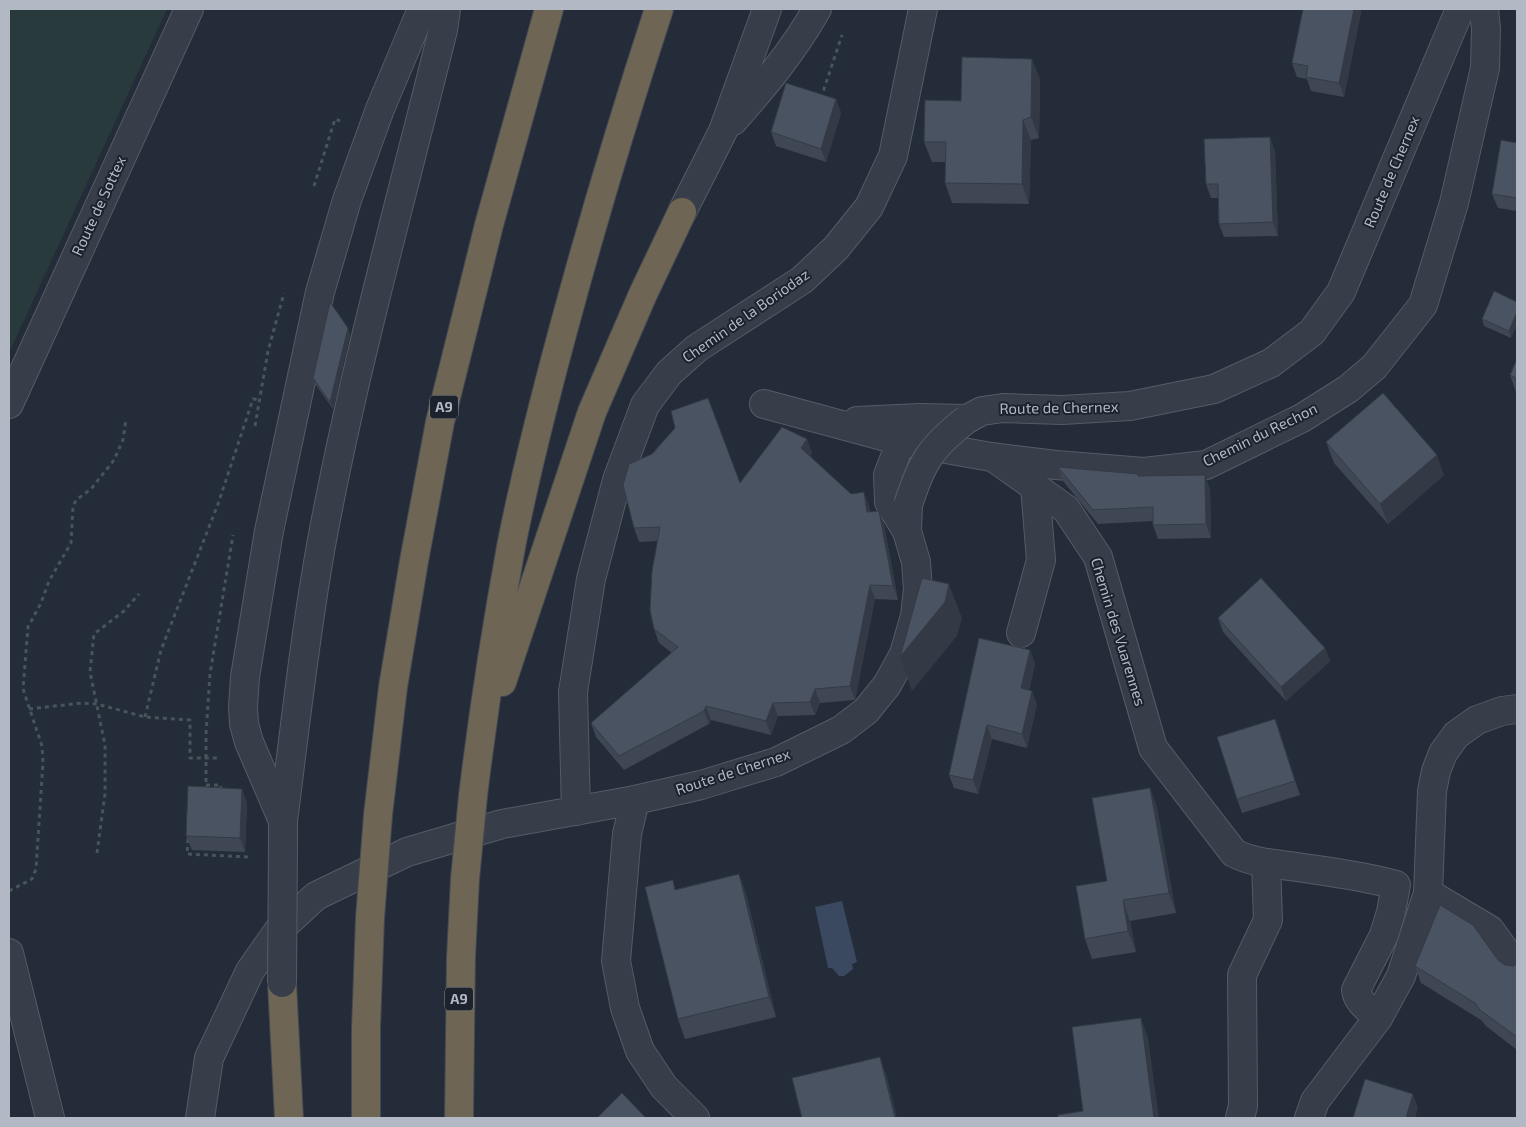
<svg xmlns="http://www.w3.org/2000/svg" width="1526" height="1127" viewBox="0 0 1526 1127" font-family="'Exo 2',sans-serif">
  <rect width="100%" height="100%" fill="#232c38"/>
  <!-- green -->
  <polygon fill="#283a3b" points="9,9 167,9 9,353"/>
  <!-- water -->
  <polygon fill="#3a4960" points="842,901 857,962 852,964 853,969 844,976 839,976 832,968 828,968 815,907"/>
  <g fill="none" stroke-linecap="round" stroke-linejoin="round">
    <!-- minor casing -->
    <g stroke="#555c66" stroke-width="30">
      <g id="minor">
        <path d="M 733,121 C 764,86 794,50 817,9"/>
        <polyline points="682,212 723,131 767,9"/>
        <polyline points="9,404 189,9"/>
        <polyline points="764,404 901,441 991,457 1056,465 1144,472 1206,465 1302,418 1348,389 1374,367 1423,305 1454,203 1485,68 1486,29 1484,9"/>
        <polyline points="857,421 920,418 967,419 982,411 1003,408 1062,410 1130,406 1214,389 1271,363 1312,332 1341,292 1460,9"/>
        <polyline points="901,441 888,475 889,502 907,531"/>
        <path d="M 997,460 L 1066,509 L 1098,557 L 1153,748 L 1234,853 C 1253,863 1276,864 1297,867 C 1330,872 1363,876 1396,885 L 1391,912 L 1384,935 L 1356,990 C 1357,1002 1370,1010 1378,1018"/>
        <polyline points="1021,633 1041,560 1035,487"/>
        <polyline points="635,800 627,834 616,961 625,1008 640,1051 664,1087 695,1118"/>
        <polyline points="576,811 573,692 591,579 617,480 645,405 669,373 697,348 802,280 836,248 869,207 893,156 923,9"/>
        <polyline points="283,821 249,742 244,724 243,707 245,677 269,531 320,292 347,200 380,109 422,9"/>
        <path d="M 283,843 L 283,821 C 295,728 305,633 322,540 C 354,368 401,200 443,30 L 446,9"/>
        <polyline points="1428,893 1490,930 1517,967"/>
        <polyline points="9,953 50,1118"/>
        <polyline points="200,1118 209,1058 250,971 278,931 316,896 407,852 502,824 635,800 701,785 776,762 841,730 866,711 887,685 904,654 915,616 918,589 916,562 907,531 908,505"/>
        <polyline points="1240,1118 1243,1106 1242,975 1268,920 1266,863"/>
        <polyline points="1309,1118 1315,1101 1378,1018 1401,976 1428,893 1432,791 1436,771 1443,753 1456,735 1477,720 1502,711 1517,709"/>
      </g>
    </g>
    <!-- highway casing -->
    <g stroke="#424953" stroke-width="30">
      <g id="highway">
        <polyline points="502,682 592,412 643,294 682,212"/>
        <path d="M 473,796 C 483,713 496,629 511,547 C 527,465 548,385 570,305 C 597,206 627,107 659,9"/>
        <polyline points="378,815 393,687 414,561 440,422 489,225 549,9"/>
        <polyline points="282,983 289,1118"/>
        <polyline points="366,1118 366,1029 370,918"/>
        <polyline points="459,1118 461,957 465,879"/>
      </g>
    </g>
    <!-- path -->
    <g stroke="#455559" stroke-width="3" stroke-dasharray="4 4" stroke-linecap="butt">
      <polyline points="821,98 842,35"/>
      <polyline points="314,186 335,119 340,121"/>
      <polyline points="255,426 268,351 284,293"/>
      <polyline points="29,709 82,703 97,704 145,717 190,720 190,758 219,758"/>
      <polyline points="145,717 161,650 218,504 253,399 261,400"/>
      <polyline points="206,785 221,785 220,791"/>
      <polyline points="206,790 206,734 210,674 233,535"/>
      <polyline points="188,839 187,854 248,857 248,854"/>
      <polyline points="97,853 105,794 105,745 90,672 94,634 124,611 139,594"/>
      <polyline points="9,891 32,879 36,869 43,762 42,746 23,689 28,627 41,603 49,581 71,543 73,507 76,500 91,489 114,460 123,440 126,419"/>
    </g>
    <!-- minor -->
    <use href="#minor" stroke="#373e49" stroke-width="28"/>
    <!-- highway -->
    <use href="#highway" stroke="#6e6555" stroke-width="28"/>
    <!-- minor-bridge casing -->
    <g stroke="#555c66" stroke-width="30" stroke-linecap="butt">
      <g id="minor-bridge">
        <path d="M 908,505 C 922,461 931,447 967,419"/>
        <polyline points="282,983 283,843"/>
      </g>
    </g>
    <!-- highway-bridge casing -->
    <g stroke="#424953" stroke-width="30" stroke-linecap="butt">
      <g id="highway-bridge">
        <polyline points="465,879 473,796"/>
        <polyline points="370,918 378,815"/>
      </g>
    </g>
    <!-- minor-bridge -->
    <use href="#minor-bridge" stroke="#373e49" stroke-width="28"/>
    <!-- highway-bridge -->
    <use href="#highway-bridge" stroke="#6e6555" stroke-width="28"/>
  </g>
  <!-- wall -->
  <g fill="#404754">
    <polygon points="1303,9 1360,9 1361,12 1344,97 1311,91 1307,79 1297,77 1292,63"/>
    <polygon points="1040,79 1039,138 1031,140 1029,204 952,203 945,183 946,162 932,162 924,142"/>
    <polygon points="836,99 841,113 826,162 776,146 771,132"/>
    <polygon points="1517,143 1517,211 1498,208 1492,194"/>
    <polygon points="1275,151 1278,236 1224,237 1219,224 1218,198 1211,198 1206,184"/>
    <polygon points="1517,302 1511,338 1484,326 1482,319"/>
    <polygon points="348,328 350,335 333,409 316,385 313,378"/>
    <polygon points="1510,375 1517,379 1517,395"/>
    <polygon points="807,439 812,453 810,456 851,494 869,506 870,512 879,511 884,525 898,600 875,599 855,700 820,703 815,715 778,716 771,735 711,720 709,724 624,770 596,737 591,723 672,653 659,643 654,629 658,541 639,542 634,528 740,483"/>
    <polygon points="1326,442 1444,475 1388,524 1334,463"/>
    <polygon points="1058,467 1139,476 1210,489 1211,538 1158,539 1153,525 1153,521 1098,524 1063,481"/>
    <polygon points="1218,618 1325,648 1330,661 1286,701 1223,632"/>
    <polygon points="1030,650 1035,664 1029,690 1037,704 1027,748 992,739 978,794 954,788 949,775"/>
    <polygon points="1275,719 1300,795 1242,813 1237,799"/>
    <polygon points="1150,788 1157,808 1176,913 1130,921 1136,952 1092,959 1085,939 1107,881"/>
    <polygon points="242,789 247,803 245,852 192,850 186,836"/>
    <polygon points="739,874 746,894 776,1017 685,1039 678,1019 677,889"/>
    <polygon points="1517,964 1517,1050 1486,1026 1481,1020 1421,983 1415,966 1505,965 1513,966"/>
  </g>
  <!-- shaded-wall -->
  <g fill="#343a45">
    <polygon points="1354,9 1360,9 1361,12 1344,97 1339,83"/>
    <polygon points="1032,59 1040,79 1039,138 1031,117"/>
    <polygon points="836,99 841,113 826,162 821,149"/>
    <polygon points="1023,120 1031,140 1029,204 1022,184"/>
    <polygon points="1270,137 1275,151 1278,236 1273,222"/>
    <polygon points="1517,312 1517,325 1511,338 1509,331"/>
    <polygon points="348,328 350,335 333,409 330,402"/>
    <polygon points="807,439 812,453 806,461 801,448"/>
    <polygon points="1437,455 1444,475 1388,524 1380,504"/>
    <polygon points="1205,475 1210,489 1211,538 1206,524"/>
    <polygon points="864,492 869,506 872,526 867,512"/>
    <polygon points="879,511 884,525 898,600 893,586"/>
    <polygon points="949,584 962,618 957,636 912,691 900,657"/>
    <polygon points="870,585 875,599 855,700 850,686"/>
    <polygon points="1325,648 1330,661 1286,701 1281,687"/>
    <polygon points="1030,650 1035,664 1026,702 1021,688"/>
    <polygon points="815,689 820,703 815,715 810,702"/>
    <polygon points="1032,691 1037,704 1027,748 1022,734"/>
    <polygon points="773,703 778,716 771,735 766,721"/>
    <polygon points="706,706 711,720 709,724 704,711"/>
    <polygon points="1275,719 1280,732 1300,795 1295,781"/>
    <polygon points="987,725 992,739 978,794 973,780"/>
    <polygon points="1150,788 1157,808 1176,913 1169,893"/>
    <polygon points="242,789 247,803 245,852 240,838"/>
    <polygon points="739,874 746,894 776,1017 769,997"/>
    <polygon points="1123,900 1130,921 1136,952 1128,931"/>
    <polygon points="1141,1018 1148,1038 1159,1118 1154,1118"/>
    <polygon points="880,1057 887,1077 897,1118 895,1118"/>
    <polygon points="1413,1094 1418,1108 1415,1118 1406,1118"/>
  </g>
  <!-- building -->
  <g fill="#4a5362" stroke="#343a45">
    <polygon points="1303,9 1354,9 1339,83 1306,77 1308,66 1292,63"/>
    <polygon points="962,57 1032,59 1031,117 1023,120 1022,184 945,183 946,142 924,142 925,100 961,101"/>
    <polygon points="786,83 836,99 821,149 771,132"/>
    <polygon points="1270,137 1273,222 1219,224 1218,184 1206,184 1204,139"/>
    <polygon points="1501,140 1517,143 1517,198 1492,194"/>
    <polygon points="1494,291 1517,302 1517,312 1509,331 1482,319"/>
    <polygon points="330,302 348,328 330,402 313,378"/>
    <polygon points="1517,359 1517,379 1510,375"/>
    <polygon points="1383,393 1437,455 1380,504 1326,442"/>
    <polygon points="708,398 740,483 782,427 807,439 801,448 851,494 864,492 867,512 879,511 893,586 870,585 850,686 815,689 810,702 773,703 766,721 706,706 704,711 619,756 591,723 678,647 654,629 650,610 652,571 660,527 634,528 623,485 629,464 652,454 675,428 671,411"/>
    <polygon points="1058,467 1138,474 1138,476 1205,475 1206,524 1153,525 1153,507 1093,510"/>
    <polygon points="922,578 949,584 945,602 900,657"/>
    <polygon points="1261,578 1325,648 1281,687 1218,618"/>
    <polygon points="979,638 1030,650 1021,688 1032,691 1022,734 987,725 973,780 949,775"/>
    <polygon points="1275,719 1295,781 1237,799 1217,737"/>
    <polygon points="188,786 242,789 240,838 186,836"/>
    <polygon points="1150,788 1169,893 1123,900 1128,931 1085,939 1076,886 1107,881 1092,798"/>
    <polygon points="739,874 769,997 678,1019 645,887 673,880 675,890"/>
    <polygon points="1440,905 1473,925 1498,960 1505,965 1513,966 1517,964 1517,1037 1480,1010 1475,1003 1415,966"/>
    <polygon points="1141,1018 1154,1118 1058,1118 1058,1115 1083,1111 1072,1027"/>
    <polygon points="880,1057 895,1118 802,1118 792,1078"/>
    <polygon points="1365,1079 1413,1094 1406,1118 1353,1118"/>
    <polygon points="622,1093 646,1118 597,1118"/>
  </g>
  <g text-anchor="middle" stroke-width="4" stroke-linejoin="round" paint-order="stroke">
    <!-- shield labels -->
    <g fill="#1c232d" stroke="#858c97" stroke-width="1">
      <rect x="430" y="395.5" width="28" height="23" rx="4"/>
      <rect x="445" y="987.5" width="28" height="23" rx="4"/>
    </g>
    <g font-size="14" font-weight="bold" fill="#b2b9c5">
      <text x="444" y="412">A9</text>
      <text x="459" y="1004">A9</text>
    </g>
    <!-- street labels -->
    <g font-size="15" fill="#b2b9c5" stroke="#1c232d">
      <text transform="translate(1392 172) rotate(-67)" y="5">Route de Chernex</text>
      <text transform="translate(99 206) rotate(-65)" y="5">Route de Sottex</text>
      <text transform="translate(746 316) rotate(-35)" y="5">Chemin de la Boriodaz</text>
      <text transform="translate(1059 408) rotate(-1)" y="5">Route de Chernex</text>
      <text transform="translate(1260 435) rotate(-26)" y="5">Chemin du Rechon</text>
      <text transform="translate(1118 632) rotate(73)" y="5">Chemin des Vuarennes</text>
      <text transform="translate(733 772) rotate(-18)" y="5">Route de Chernex</text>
    </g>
  </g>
  <!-- border -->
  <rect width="1526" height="1127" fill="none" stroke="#b2b9c5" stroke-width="20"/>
</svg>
